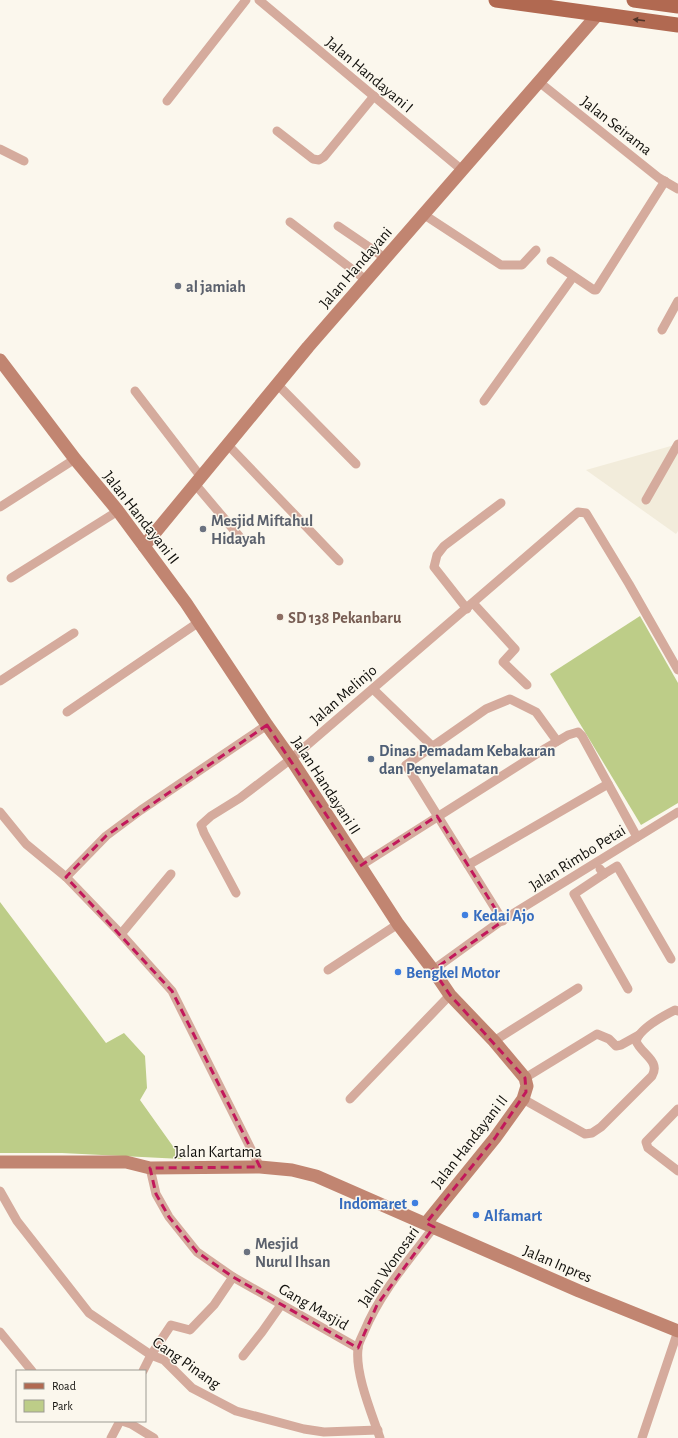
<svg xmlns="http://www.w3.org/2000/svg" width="678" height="1438" viewBox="0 0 678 1438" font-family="'Alegreya Sans',sans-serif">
  <rect width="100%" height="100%" fill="#fbf7ed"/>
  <!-- built -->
  <polygon fill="#f2ecdb" points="678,444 678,531 676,534 586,470"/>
  <!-- green -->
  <g fill="#bdcd88">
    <polygon points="640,616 678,683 678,803 641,825 550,674"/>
    <polygon points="0,902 106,1043 124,1033 145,1056 147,1088 140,1100 182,1159 62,1153 0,1153"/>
  </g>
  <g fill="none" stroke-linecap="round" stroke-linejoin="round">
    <!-- street -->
    <g stroke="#d5ab9d" stroke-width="9">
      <polyline points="259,0 462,170"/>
      <polyline points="539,82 659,178 678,189"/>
      <polyline points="167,101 246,0"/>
      <polyline points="277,131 313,159 319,160 324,157 374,96"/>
      <polyline points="0,149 24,161"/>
      <polyline points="423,214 501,265 522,265 536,250"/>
      <polyline points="290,222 366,280"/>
      <polyline points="338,226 385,258"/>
      <polyline points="551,261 594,290 596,290 665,181"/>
      <polyline points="662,330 678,301"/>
      <polyline points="277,384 356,464"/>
      <polyline points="135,391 201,477"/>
      <polyline points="484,401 573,277"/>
      <polyline points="228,445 339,561"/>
      <polyline points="195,484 239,536"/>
      <polyline points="646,500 678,444"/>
      <polyline points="0,507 75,459"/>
      <polyline points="11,578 118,511"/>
      <polyline points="473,603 515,649 503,662 527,685"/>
      <polyline points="467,609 434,567 437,555 444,546 501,503"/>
      <polyline points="0,681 74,633"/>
      <polyline points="373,689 433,747"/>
      <polyline points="67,712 199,622"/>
      <polyline points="0,812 26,844 66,877 121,934 172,991 260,1167"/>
      <polyline points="468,865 608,784"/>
      <polyline points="360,866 546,748 568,735 578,732 582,736 637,837"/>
      <polyline points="600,869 604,874 617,866 671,959"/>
      <polyline points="604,874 574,894 628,989"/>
      <polyline points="66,877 106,836 141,810 267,725"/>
      <polyline points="236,893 204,833 201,825 211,816 240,798 291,759 578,512 586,513 629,584 678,670"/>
      <polyline points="503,921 406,765 486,709 510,699 536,712 557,741"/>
      <polyline points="121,934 171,874"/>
      <polyline points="328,970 398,924"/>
      <polyline points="433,970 498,923 678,812"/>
      <polyline points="494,1041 578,988"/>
      <polyline points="525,1078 597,1034 609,1039 616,1046 621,1045 639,1035"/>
      <polyline points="350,1099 450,995"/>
      <path d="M 523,1099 L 585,1134 L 592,1133 L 601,1127 L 652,1076 C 661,1061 641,1054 636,1041 C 640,1028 663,1016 675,1010 L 678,1011"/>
      <polyline points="678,1109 646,1142 648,1148 678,1171"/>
      <polyline points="150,1168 156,1194 169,1217 197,1252 233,1277 358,1348"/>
      <polyline points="0,1191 17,1221 89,1313 151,1355 164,1360 192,1388 236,1411 304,1429 324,1432 378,1430"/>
      <polyline points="0,1332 32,1371"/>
      <polyline points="243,1356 262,1332 281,1305"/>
      <polyline points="143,1371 151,1355 171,1325 190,1330 214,1305 233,1277"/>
      <polyline points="122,1421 131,1424 154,1438"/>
      <polyline points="111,1438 120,1421"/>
      <path d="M 380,1438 C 372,1414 355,1374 358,1349 C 358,1343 362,1337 364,1332 C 380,1293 408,1261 434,1227"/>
      <polyline points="642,1438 678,1331"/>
    </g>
    <!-- secondary -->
    <g stroke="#c18571" stroke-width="13">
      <polyline points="0,360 75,459 118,511 186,603 267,725 291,759 398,924 433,970 450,995 494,1041 525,1078 527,1086 523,1099 495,1138 426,1223"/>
      <polyline points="144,546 308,347 598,14"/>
      <polyline points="0,1162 126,1162 150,1168 260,1167 292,1170 316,1176 579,1291 678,1331"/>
    </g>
    <!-- primary -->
    <g stroke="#b16951" stroke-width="15">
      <polyline points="496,0 678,25"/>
      <polyline points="634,0 678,6"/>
    </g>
  </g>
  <!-- one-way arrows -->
  <defs><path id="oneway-solid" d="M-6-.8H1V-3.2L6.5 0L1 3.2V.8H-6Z"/></defs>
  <use fill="#513428" href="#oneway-solid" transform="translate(639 20) rotate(-173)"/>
  <!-- marked area -->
  <path fill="none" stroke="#c2185b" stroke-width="3" stroke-dasharray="8 5" stroke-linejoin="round" d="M 267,725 L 360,866 L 437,816 L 503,921 L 433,970 L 450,995 L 525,1078 L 526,1092 L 495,1138 L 426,1223 L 434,1227 L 377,1305 L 358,1348 L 233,1277 L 197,1252 L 169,1217 L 156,1194 L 150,1168 L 260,1167 L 172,991 L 66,877 L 106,836 Z"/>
  <!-- markers -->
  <g fill="#6b7280" stroke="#fbf7ed" stroke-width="1.5">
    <circle cx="178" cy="286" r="4"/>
    <circle cx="203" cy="529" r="4"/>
    <circle cx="247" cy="1252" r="4"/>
  </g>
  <circle fill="#8d6e63" stroke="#fbf7ed" stroke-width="1.5" cx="280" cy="617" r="4"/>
  <circle fill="#5c6f8a" stroke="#fbf7ed" stroke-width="1.5" cx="371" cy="759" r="4"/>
  <g fill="#3f7fe0" stroke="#fbf7ed" stroke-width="1.5">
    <circle cx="465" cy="915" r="4"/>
    <circle cx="398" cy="972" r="4"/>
    <circle cx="415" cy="1203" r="4"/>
    <circle cx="476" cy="1215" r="4"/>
  </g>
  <g text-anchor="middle" stroke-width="3" stroke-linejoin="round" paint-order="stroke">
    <!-- street labels -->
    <g font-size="16" fill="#11100c" stroke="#fbf7ed">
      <text transform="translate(370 74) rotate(40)" y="6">Jalan Handayani I</text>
      <text transform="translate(617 125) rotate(38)" y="6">Jalan Seirama</text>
      <text transform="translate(355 267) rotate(-49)" y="6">Jalan Handayani</text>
      <text transform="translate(142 517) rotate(52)" y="6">Jalan Handayani II</text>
      <text transform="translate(343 694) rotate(-41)" y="6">Jalan Melinjo</text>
      <text transform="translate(327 785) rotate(57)" y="6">Jalan Handayani II</text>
      <text transform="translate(577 857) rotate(-32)" y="6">Jalan Rimbo Petai</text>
      <text transform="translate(469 1141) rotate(-52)" y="6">Jalan Handayani II</text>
      <text x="218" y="1157">Jalan Kartama</text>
      <text transform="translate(558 1263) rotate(23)" y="6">Jalan Inpres</text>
      <text transform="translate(388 1266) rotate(-55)" y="6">Jalan Wonosari</text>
      <text transform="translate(314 1306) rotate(30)" y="6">Gang Masjid</text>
      <text transform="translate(187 1362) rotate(35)" y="6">Gang Pinang</text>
    </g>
    <!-- worship labels -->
    <g font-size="16" font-weight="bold" fill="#5b616d" stroke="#fbf7ed" text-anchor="start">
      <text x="186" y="292">al jamiah</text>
      <text x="211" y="526">Mesjid Miftahul<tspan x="211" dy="18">Hidayah</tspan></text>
      <text x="255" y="1249">Mesjid<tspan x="255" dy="18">Nurul Ihsan</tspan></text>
    </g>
    <!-- education labels -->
    <g font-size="16" font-weight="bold" fill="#785e54" stroke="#fbf7ed" text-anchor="start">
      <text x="288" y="623">SD 138 Pekanbaru</text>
    </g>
    <!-- service labels -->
    <g font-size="16" font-weight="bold" fill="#4e5e75" stroke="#fbf7ed" text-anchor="start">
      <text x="379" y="756">Dinas Pemadam Kebakaran<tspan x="379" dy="18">dan Penyelamatan</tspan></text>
    </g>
    <!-- shop labels -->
    <g font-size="16" font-weight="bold" fill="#366cbe" stroke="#fbf7ed" text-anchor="start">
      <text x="473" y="921">Kedai Ajo</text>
      <text x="406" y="978">Bengkel Motor</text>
      <text x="407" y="1209" text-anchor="end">Indomaret</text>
      <text x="484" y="1221">Alfamart</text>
    </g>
  </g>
  <!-- legend -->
  <rect x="16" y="1370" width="130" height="52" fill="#fbf7ed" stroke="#9d9b93"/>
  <rect x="24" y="1383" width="20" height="6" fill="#b16951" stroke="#9d9b93"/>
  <text x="52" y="1390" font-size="12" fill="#11100c">Road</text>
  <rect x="24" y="1400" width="20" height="12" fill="#bdcd88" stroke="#9d9b93"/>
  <text x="52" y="1410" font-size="12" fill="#11100c">Park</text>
</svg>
